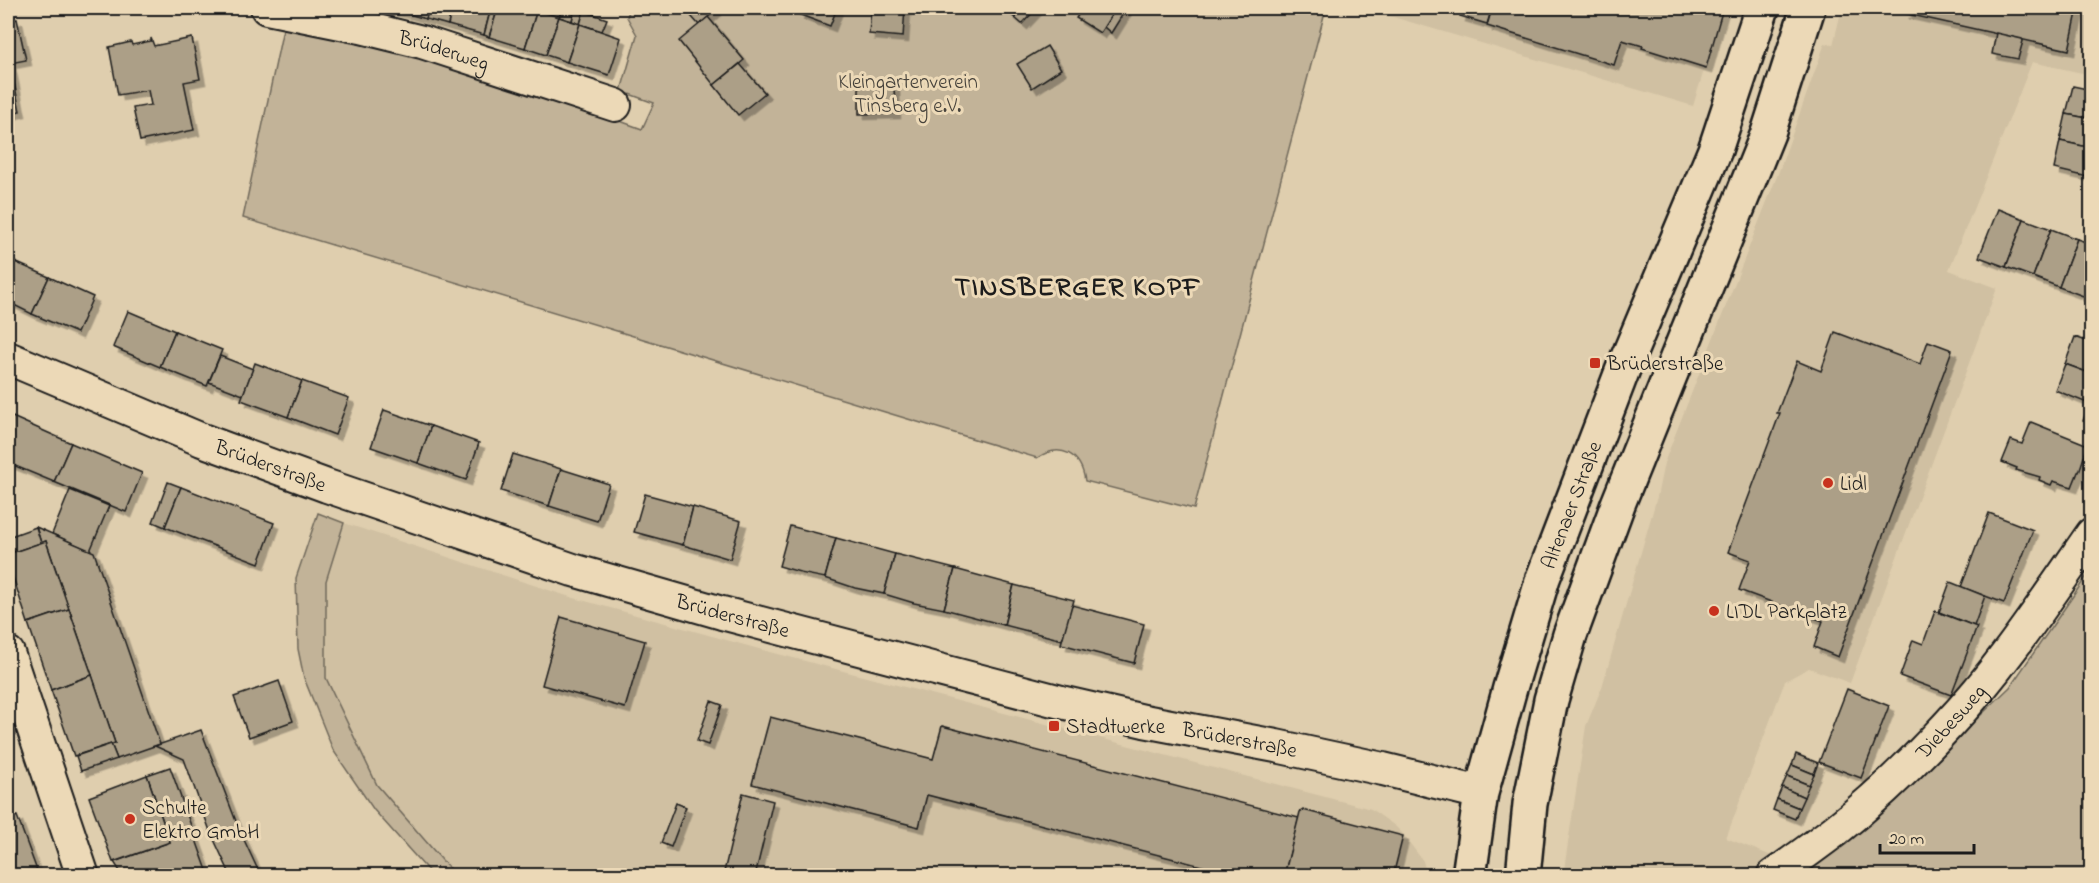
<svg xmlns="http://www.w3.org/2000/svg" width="2099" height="883" viewBox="0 0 2099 883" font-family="'Indie Flower',sans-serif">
  <defs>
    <filter id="shadow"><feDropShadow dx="5.5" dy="5.5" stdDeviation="0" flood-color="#0004"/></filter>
  </defs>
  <rect width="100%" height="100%" fill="#dfceae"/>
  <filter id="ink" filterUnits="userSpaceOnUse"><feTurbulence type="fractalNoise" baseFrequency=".0167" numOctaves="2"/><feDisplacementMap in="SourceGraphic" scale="12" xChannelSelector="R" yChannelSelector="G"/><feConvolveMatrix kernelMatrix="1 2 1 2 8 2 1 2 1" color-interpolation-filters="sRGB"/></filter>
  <g filter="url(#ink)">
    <!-- built -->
    <g fill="#d0c0a2">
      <polygon points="1363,8 1723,8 1693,106"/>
      <polygon points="1842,8 2091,8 2091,75 2032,62 1949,270 1997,288 1850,683 1809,668 1785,681 1726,838 1777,858 1751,875 1563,876 1586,726 1602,687 1657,497 1664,463 1779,171 1825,43 1833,45"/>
      <polygon points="344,523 567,596 759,649 1371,809 1395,826 1403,834 1423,861 1427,875 455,875 377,785 326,678 326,581"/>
    </g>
    <!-- green -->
    <g fill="#c2b398" stroke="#6f685a" stroke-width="1.5">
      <path d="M 630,8 L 1326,8 L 1194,509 L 1085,481 C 1081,454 1061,442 1037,458 L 243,218 L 284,24 L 418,55 L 559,99 L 642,129 L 654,103 L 621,91 L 637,35 L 627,17 Z"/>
      <polygon points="318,513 344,523 326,581 326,678 377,785 455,875 432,875 374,810 333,750 304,678 298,649 296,578"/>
      <polygon points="2091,570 2091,875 1799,876 1860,831 2010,687"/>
    </g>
    <!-- building -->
    <g fill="#ac9f87" stroke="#1c1c1c" stroke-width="1.5" filter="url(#shadow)">
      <polygon points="385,8 406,8 405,13"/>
      <polygon points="406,8 429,8 426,19 405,13"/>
      <polygon points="429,8 452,8 448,25 426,19"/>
      <polygon points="452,8 491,8 484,35 448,25"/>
      <polygon points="491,8 498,8 489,37 484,35"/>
      <polygon points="498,8 529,8 537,10 525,48 489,37"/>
      <polygon points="562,8 575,8 572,21 559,17"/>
      <polygon points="575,8 584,11 580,24 572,21"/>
      <polygon points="684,8 714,8 716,10 699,25"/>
      <polygon points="801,8 837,8 830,26 798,14"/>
      <polygon points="871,8 905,8 903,37 869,34"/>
      <polygon points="1004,8 1025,8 1015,18"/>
      <polygon points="1025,8 1037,8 1022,24 1015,18"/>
      <polygon points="1083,8 1116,8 1100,33 1076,18"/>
      <polygon points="1116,8 1126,9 1111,33 1104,27"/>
      <polygon points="1463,8 1492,8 1487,24 1460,16"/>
      <polygon points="1492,8 1723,8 1706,68 1642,48 1643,46 1622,40 1614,65 1487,26"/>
      <polygon points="1907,8 2078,8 2069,50 1903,13 1906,13"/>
      <polygon points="537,10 559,17 546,55 525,48"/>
      <polygon points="584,11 607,19 602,31 580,24"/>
      <polygon points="559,17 580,24 567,62 546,55"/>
      <polygon points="708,17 744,60 714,85 679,41"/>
      <polygon points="17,19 26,60 10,63 20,111 8,114 8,21"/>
      <polygon points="580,24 621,38 609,75 567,62"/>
      <polygon points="1996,33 2022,39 2023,41 2018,59 1992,54"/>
      <polygon points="151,38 154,46 192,38 200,79 184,82 194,130 140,141 133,108 151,105 148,90 118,95 109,47 131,42 132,45 151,41"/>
      <polygon points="1047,46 1061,69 1032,88 1017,64"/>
      <polygon points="740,64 765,93 738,115 714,85"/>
      <polygon points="894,86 895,113 859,114 859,87"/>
      <polygon points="2073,86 2092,90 2092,119 2066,114"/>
      <polygon points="2066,114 2092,119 2092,148 2060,141"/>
      <polygon points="2060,141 2092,148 2092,178 2054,169"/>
      <polygon points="1998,209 2024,219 2006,267 1979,257"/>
      <polygon points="2024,219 2051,229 2033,277 2006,267"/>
      <polygon points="2051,229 2077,239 2059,287 2033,277"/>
      <polygon points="2077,239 2092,244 2092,282 2086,297 2059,287"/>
      <polygon points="8,259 49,277 32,314 8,302"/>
      <polygon points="49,277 93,297 77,333 32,314"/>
      <polygon points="2092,282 2092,304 2084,301"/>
      <polygon points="128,311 175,331 160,367 113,347"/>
      <polygon points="175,331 222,350 207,386 160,367"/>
      <polygon points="1835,332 1920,364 1928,341 1952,350 1838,657 1814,647 1823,621 1739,590 1750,560 1728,552 1780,413 1777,413 1797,361 1821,371"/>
      <polygon points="2075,337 2092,343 2092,374 2065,364"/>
      <polygon points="220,356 253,369 243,395 209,382"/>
      <polygon points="255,363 302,381 288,417 241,400"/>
      <polygon points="2065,364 2092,374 2092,405 2055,390"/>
      <polygon points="302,381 349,398 335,435 288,417"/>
      <polygon points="2089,404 2092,405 2092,424 2083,421"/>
      <polygon points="384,410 431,426 418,463 371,447"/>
      <polygon points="8,415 71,443 54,482 8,463"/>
      <polygon points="2031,422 2088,445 2079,472 2078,472 2072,487 2053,481 2051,485 2039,480 2040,477 2016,470 2017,468 2002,462 2011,440 2022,444"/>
      <polygon points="431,426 479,443 466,480 418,463"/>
      <polygon points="71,443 142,473 126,512 54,482"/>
      <polygon points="513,454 561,469 549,506 501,491"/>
      <polygon points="561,469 609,484 597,521 549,506"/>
      <polygon points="168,482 181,487 165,527 153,522"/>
      <polygon points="181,487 274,523 259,563 165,527"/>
      <polygon points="70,490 109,506 90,551 52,534"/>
      <polygon points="645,494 693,507 683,545 634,532"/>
      <polygon points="693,507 741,521 730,559 683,545"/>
      <polygon points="1989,513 2033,530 2004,603 1961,587"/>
      <polygon points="790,526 836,538 825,578 800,573 800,572 779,566"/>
      <polygon points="36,527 94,552 160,744 117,759 111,744 115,743 46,541 41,543"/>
      <polygon points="36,527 41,543 8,554 8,537"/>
      <polygon points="836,538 895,554 884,594 855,588 825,578"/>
      <polygon points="46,541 69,609 28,623 8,562 8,554"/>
      <polygon points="895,554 955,569 944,609 914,603 884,594"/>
      <polygon points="955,569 1014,585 1004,625 944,609"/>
      <polygon points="1950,582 1985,596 1974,626 1939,612"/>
      <polygon points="1014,585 1074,600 1063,640 1004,625"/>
      <polygon points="1072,605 1144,624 1134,663 1061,644"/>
      <polygon points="69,609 92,675 51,690 28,623"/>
      <polygon points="1935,611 1977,627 1951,695 1900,676 1913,640 1923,644"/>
      <polygon points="561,617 645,641 625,708 542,685"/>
      <polygon points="92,675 115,743 74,756 51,690"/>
      <polygon points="279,681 293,721 249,737 234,697"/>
      <polygon points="1847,689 1889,706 1861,778 1819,762"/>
      <polygon points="711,701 722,705 708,745 697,741"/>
      <polygon points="770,717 933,759 942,726 1299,818 1284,876 1240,876 927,795 919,827 752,784"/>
      <polygon points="201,730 239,829 258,870 242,876 231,876 210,831 184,759 155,746"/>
      <polygon points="111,744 117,759 81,771 76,756"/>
      <polygon points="1796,754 1818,763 1814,774 1792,765"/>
      <polygon points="1792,765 1814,774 1809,785 1787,776"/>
      <polygon points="170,767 209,876 123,876 114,862 170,842 147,775"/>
      <polygon points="147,775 170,842 113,862 89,797"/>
      <polygon points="1787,776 1809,785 1804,797 1782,787"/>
      <polygon points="1782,787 1804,797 1799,808 1777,799"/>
      <polygon points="743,793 773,801 755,876 723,876"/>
      <polygon points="1777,799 1799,808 1795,819 1773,810"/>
      <polygon points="676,803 686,807 671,847 661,843"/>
      <polygon points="1303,810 1403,836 1393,876 1284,876 1300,812"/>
      <polygon points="17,816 39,876 8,876 8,820"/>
    </g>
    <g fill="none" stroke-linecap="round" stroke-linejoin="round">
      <!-- minor casing -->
      <g stroke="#1c1c1c" stroke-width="36">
        <g id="minor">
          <path id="s1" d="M 267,8 L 361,27 L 422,42 L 615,105"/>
          <path id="s2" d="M 8,358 L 202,440 L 327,486 L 573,570 L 722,613 L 1061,702 L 1144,721 L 1276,746 L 1383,769 L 1481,793"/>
          <polyline points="8,653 83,876"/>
          <path id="s3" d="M 1773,876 C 1794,861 1815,846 1836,830 C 1875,799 1912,764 1946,727 C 2001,669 2046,600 2092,534"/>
        </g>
      </g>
      <!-- major casing -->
      <g stroke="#1c1c1c" stroke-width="38">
        <g id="major">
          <path id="s4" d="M 1469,876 L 1481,793 L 1510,688 L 1543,578 L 1623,369 L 1715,150 L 1762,8"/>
          <polyline points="1523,876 1530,804 1551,700 1570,635 1618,504 1768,133 1808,8"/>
        </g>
      </g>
      <!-- minor -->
      <use href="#minor" stroke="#ecd9b7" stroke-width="32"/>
      <!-- major -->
      <use href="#major" stroke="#ecd9b7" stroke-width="33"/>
    </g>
  </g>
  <!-- markers -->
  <g fill="#c8321e" stroke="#ecd9b7" stroke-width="2">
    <rect x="1589" y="357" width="12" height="12" rx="3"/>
    <circle cx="1828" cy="483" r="6"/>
    <circle cx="1714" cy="611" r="6"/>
    <rect x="1048" y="720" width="12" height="12" rx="3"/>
    <circle cx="130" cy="819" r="6"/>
  </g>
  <g text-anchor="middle" stroke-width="6" stroke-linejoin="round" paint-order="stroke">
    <!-- street labels -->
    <g font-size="21" fill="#1c1c1c" stroke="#ecd9b7">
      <text dy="7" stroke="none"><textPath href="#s1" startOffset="182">Brüderweg</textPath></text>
      <text dy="7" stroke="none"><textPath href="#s2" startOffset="284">Brüderstraße</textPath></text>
      <text dy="7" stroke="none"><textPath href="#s4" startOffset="386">Altenaer Straße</textPath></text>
      <text dy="7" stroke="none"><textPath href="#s2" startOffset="770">Brüderstraße</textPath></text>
      <text dy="7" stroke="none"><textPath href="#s3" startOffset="236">Diebesweg</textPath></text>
      <text dy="7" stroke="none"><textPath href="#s2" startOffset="1292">Brüderstraße</textPath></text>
    </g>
    <!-- park labels -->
    <g font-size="21" fill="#46423b" stroke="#ecd9b7">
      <text x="908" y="88">Kleingartenverein<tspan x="908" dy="24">Tinsberg e.V.</tspan></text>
    </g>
    <!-- poi labels -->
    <g font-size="21" fill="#1c1c1c" stroke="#ecd9b7" text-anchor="start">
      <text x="1607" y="370">Brüderstraße</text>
      <text x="1840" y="490">Lidl</text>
      <text x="1726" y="618">LIDL Parkplatz</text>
      <text x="1066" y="733">Stadtwerke</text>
      <text x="142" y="814">Schulte<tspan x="142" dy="24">Elektro GmbH</tspan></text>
    </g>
    <!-- district labels -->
    <g font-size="27" font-weight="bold" letter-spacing="1.5" fill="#1c1c1c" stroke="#ecd9b7">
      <text x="1078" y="295">TINSBERGER KOPF</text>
    </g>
  </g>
  <!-- margin -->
  <rect width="2099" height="883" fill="none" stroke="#ecd9b7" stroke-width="30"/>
  <rect x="15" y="15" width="2069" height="853" fill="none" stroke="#1c1c1c" stroke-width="2" filter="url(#ink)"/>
  <!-- scale -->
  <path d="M1880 844v9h94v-9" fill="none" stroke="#1c1c1c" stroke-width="3"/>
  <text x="1889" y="844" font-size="18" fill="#1c1c1c" stroke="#ecd9b7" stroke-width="4.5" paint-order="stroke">20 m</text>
</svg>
